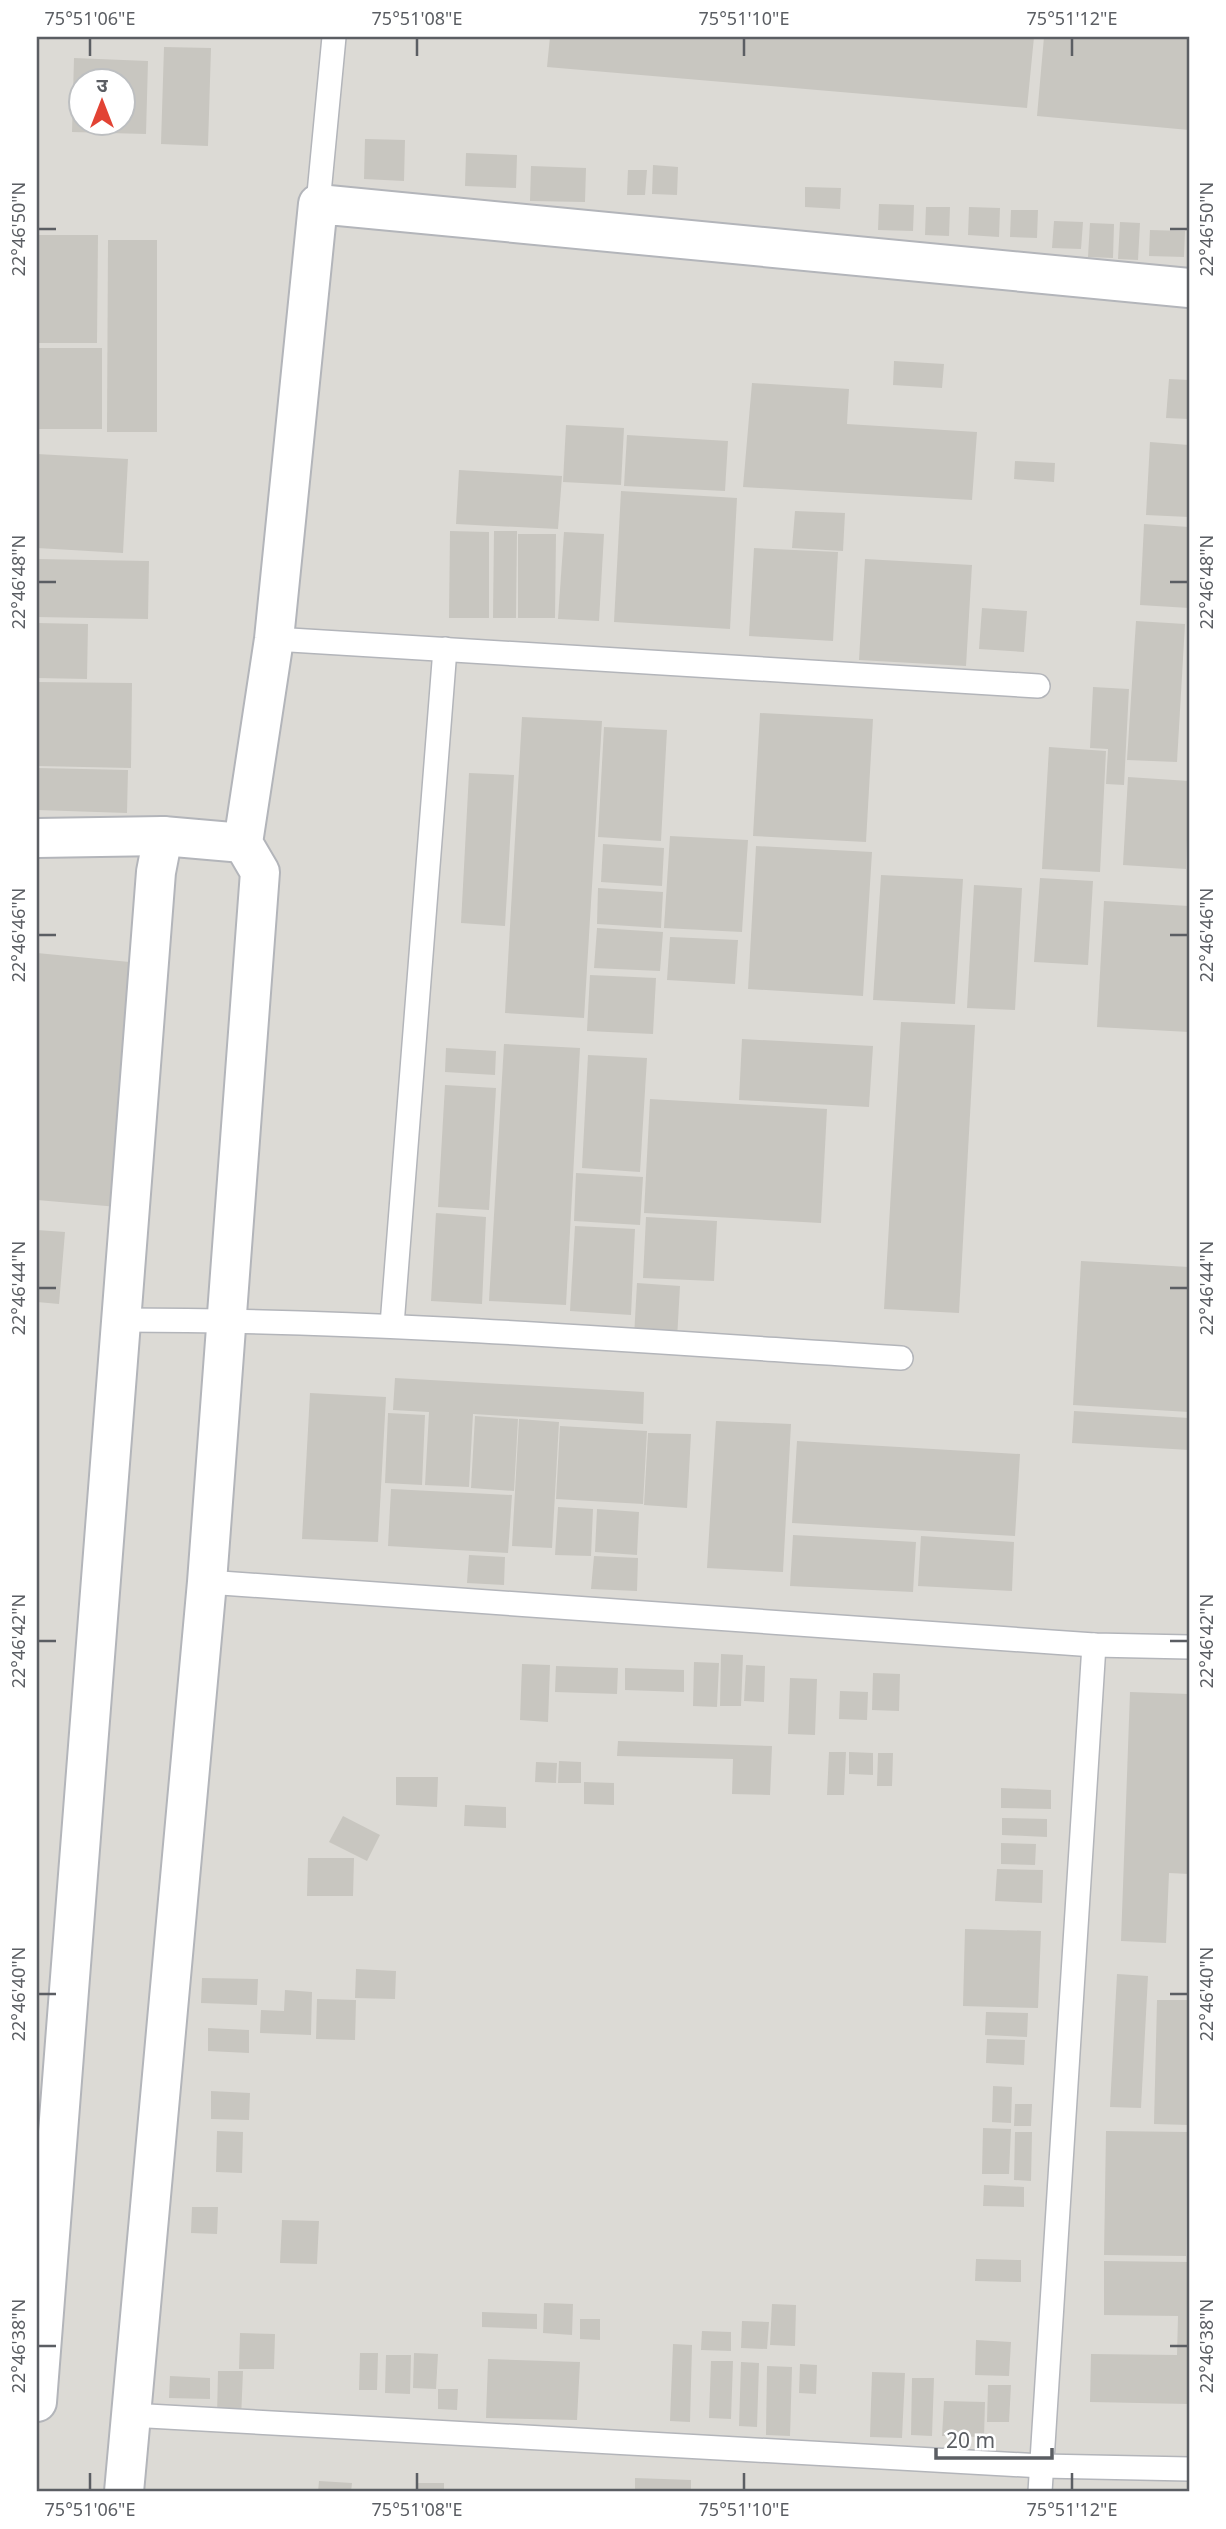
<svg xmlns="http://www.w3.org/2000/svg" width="1226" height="2529" viewBox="0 0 1226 2529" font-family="'Noto Sans','Noto Sans Devanagari',sans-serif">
  <rect width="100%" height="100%" fill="#edebe3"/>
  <!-- industrial -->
  <path fill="#dcdad5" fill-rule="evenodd" d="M 37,37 L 1189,37 L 1189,2492 L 37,2492 ZM 80,80 L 122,80 L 122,122 L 80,122 Z"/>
  <!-- building -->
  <g fill="#c8c6c0" fill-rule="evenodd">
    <polygon points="550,37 1034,37 1027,108 547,67"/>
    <polygon points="1044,37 1189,37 1189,130 1037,116"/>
    <polygon points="164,47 211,48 208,146 161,144"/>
    <path d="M 74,58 L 148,61 L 146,134 L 72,132 ZM 80,80 L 122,80 L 122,122 L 80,122 Z"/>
    <polygon points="365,139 405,140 404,181 364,179"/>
    <polygon points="466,153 517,155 516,188 465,186"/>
    <polygon points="653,165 678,167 677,195 652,194"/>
    <polygon points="531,166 586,168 585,202 530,201"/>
    <polygon points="628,170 647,170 645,195 627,195"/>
    <polygon points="805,187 841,188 840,209 805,207"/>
    <polygon points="879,204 914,205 913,231 878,230"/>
    <polygon points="926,207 950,207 949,236 925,235"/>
    <polygon points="969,207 1000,208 999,237 968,235"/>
    <polygon points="1011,210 1038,210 1037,238 1010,237"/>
    <polygon points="1054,221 1083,222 1081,249 1052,248"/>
    <polygon points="1120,222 1140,223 1138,260 1118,259"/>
    <polygon points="1090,223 1114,224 1113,258 1088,257"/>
    <polygon points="1150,230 1185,231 1184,257 1149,256"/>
    <polygon points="37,235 98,235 97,343 37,343"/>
    <polygon points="108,240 157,240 157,432 107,432"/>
    <rect x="37" y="348" width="65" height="81"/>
    <polygon points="894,361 944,364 942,388 893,385"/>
    <polygon points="1169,379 1189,380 1189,419 1166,418"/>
    <polygon points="752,383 849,389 847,424 977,432 972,500 743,487"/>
    <polygon points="566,425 624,428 621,485 563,482"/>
    <polygon points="627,435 728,441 725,491 624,486"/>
    <polygon points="1150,442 1189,445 1189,517 1146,515"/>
    <polygon points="37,454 128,459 123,553 37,548"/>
    <polygon points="1015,461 1055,463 1054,482 1014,479"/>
    <polygon points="459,470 562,476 558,529 456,524"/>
    <polygon points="621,491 737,498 730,629 614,622"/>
    <polygon points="795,511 845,513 843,551 792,548"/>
    <polygon points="1144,524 1189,527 1189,608 1140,605"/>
    <polygon points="450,531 489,532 489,618 449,618"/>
    <polygon points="494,531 517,531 516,618 493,618"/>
    <polygon points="564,532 604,534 599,621 558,619"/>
    <polygon points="518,534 556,534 555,618 518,618"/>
    <polygon points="754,548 838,552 833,641 749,636"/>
    <polygon points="37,559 149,561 148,619 37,617"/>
    <polygon points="865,559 972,565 966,666 859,660"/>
    <polygon points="982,608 1027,611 1024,652 979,649"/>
    <polygon points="1136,621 1185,624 1177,762 1127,760"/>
    <polygon points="37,623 88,624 87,679 37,678"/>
    <polygon points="37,682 132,683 131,768 37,766"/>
    <polygon points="1093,687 1129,689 1124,785 1106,784 1108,749 1090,748"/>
    <polygon points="760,713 873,719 866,842 753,836"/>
    <polygon points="522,717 602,721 584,1018 505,1013"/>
    <polygon points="604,727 667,730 661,841 598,837"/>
    <polygon points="1049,747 1106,751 1100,872 1042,869"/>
    <polygon points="37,768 128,770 127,813 37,810"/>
    <polygon points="469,773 514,775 505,926 461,923"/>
    <polygon points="1128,777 1189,781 1186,869 1123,865"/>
    <polygon points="670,836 748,840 742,932 664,928"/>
    <polygon points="603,844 664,848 662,886 601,882"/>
    <polygon points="756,846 872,852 863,996 748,989"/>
    <polygon points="881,875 963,879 955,1004 873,1000"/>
    <polygon points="1040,878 1093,881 1088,965 1034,962"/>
    <polygon points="974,885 1022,888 1015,1010 967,1008"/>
    <polygon points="598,888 663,892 661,928 597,924"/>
    <polygon points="1104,901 1189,906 1189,1032 1097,1027"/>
    <polygon points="597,928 663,932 660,971 594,968"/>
    <polygon points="670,937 738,940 735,984 667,980"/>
    <polygon points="37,953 140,963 118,1207 37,1200"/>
    <polygon points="590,975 656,978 653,1034 587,1031"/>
    <polygon points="901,1022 975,1025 959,1313 884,1309"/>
    <polygon points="742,1039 873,1046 869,1107 739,1100"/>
    <polygon points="504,1044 580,1048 566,1305 489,1301"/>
    <polygon points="446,1048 496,1051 495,1075 445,1072"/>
    <polygon points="588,1055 647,1058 640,1172 582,1168"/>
    <polygon points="445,1085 496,1088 489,1210 438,1207"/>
    <polygon points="650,1099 827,1109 821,1223 644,1213"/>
    <polygon points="576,1173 643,1177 640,1225 574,1221"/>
    <polygon points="436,1213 486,1217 482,1304 431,1301"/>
    <polygon points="646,1217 717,1221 714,1281 643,1278"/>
    <polygon points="575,1226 635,1229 631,1315 570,1311"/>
    <polygon points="37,1230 65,1232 59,1304 37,1302"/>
    <polygon points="1081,1261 1189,1267 1189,1412 1073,1405"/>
    <polygon points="637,1283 680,1286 677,1339 634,1337"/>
    <polygon points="395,1378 644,1392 643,1424 473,1414 469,1487 425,1485 429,1412 393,1410"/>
    <polygon points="310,1393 386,1397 378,1542 302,1539"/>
    <polygon points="1074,1411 1189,1418 1189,1450 1072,1443"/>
    <polygon points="388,1413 425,1415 422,1485 385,1483"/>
    <polygon points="475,1416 518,1419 514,1491 471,1488"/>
    <polygon points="519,1419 559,1422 552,1548 512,1546"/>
    <polygon points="716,1421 791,1424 783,1572 707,1568"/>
    <polygon points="560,1426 647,1431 643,1504 556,1499"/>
    <polygon points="648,1433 691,1434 687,1508 644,1505"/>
    <polygon points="797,1441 1020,1454 1015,1536 792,1523"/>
    <polygon points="391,1489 512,1495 508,1553 388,1546"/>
    <polygon points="558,1507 593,1509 591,1556 555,1555"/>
    <polygon points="597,1509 639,1512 637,1555 595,1552"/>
    <polygon points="793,1535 916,1542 913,1592 790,1586"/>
    <polygon points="921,1536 1014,1542 1012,1591 918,1586"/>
    <polygon points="469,1555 505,1557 504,1585 467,1583"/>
    <polygon points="594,1556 638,1558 637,1591 591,1589"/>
    <polygon points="721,1654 743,1655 741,1706 720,1706"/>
    <polygon points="694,1662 719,1663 717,1707 693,1706"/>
    <polygon points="522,1664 550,1665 548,1722 520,1720"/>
    <polygon points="746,1665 765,1666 764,1702 744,1701"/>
    <polygon points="556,1666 618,1668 617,1694 555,1692"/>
    <polygon points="625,1668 684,1670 684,1692 625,1690"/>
    <polygon points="873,1673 900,1674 899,1711 872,1710"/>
    <polygon points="790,1678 817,1679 815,1735 788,1734"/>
    <polygon points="840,1691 868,1692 867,1720 839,1719"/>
    <polygon points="1130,1692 1189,1694 1189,1874 1169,1873 1166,1943 1121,1941"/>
    <polygon points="618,1741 772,1746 770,1795 732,1794 733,1759 617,1756"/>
    <polygon points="829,1752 846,1752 844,1795 827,1795"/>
    <polygon points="849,1752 873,1753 873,1775 849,1774"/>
    <polygon points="878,1753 893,1753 892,1786 877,1786"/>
    <polygon points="559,1761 581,1762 581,1783 558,1783"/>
    <polygon points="536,1762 557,1763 556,1783 535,1782"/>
    <polygon points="396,1777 438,1777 437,1807 396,1805"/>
    <polygon points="584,1782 614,1783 614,1805 584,1804"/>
    <polygon points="1001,1788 1051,1790 1051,1809 1001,1808"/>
    <polygon points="465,1805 506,1807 506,1828 464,1826"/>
    <polygon points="343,1816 380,1835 367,1861 329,1842"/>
    <polygon points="1002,1818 1047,1819 1047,1837 1002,1835"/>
    <polygon points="1001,1843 1036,1844 1035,1865 1001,1864"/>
    <polygon points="308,1858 354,1858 353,1896 307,1896"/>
    <polygon points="997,1869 1043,1870 1042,1903 995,1901"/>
    <polygon points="965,1929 1041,1931 1038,2008 963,2006"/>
    <polygon points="356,1969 396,1971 395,1999 355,1998"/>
    <polygon points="1117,1974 1148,1976 1141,2108 1110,2107"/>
    <polygon points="202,1978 258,1979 257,2005 201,2003"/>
    <polygon points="285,1990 312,1992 311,2035 260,2033 261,2010 284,2011"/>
    <polygon points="317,1999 356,2000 355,2040 316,2039"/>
    <polygon points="1157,2000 1189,2000 1189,2125 1154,2124"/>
    <polygon points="986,2012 1028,2013 1027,2037 985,2035"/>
    <polygon points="208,2028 249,2030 249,2053 208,2051"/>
    <polygon points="987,2039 1025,2040 1024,2065 986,2063"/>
    <polygon points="993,2086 1012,2087 1011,2123 992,2122"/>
    <polygon points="211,2091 250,2093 249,2120 211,2119"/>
    <polygon points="1015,2104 1032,2104 1031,2126 1014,2126"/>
    <polygon points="983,2128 1011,2129 1009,2174 982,2174"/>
    <polygon points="217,2131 243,2132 242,2173 216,2172"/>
    <polygon points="1106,2131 1187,2132 1186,2256 1104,2255"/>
    <polygon points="1015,2132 1032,2132 1031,2181 1014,2180"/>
    <polygon points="984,2185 1024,2187 1024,2207 983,2206"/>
    <polygon points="192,2207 218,2207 217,2234 191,2233"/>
    <polygon points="282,2220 319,2221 317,2264 280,2263"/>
    <polygon points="976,2259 1021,2260 1021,2282 975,2281"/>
    <polygon points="1104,2261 1189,2262 1189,2404 1090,2402 1091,2354 1177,2355 1178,2316 1104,2315"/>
    <polygon points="544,2303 573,2304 572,2335 543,2333"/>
    <polygon points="772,2304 796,2305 795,2346 770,2345"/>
    <polygon points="482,2312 537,2314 537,2329 482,2327"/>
    <polygon points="580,2319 600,2319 600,2340 580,2339"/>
    <polygon points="742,2321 769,2322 767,2349 741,2348"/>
    <polygon points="702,2331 731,2332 731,2351 701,2350"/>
    <polygon points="240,2333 275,2334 274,2369 239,2369"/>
    <polygon points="976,2340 1011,2342 1009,2376 975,2375"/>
    <polygon points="673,2344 692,2345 690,2422 670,2421"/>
    <polygon points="360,2353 378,2353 377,2390 359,2390"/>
    <polygon points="414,2353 438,2354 436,2389 413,2388"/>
    <polygon points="386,2355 411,2355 410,2394 385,2393"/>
    <polygon points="488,2359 580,2362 577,2420 486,2418"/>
    <polygon points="711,2361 733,2361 731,2419 709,2418"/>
    <polygon points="741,2362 759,2363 757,2427 739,2426"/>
    <polygon points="800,2364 817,2365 816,2394 799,2393"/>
    <polygon points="767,2366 792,2367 790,2436 766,2435"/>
    <polygon points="218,2371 243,2371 241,2419 217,2418"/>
    <polygon points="872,2372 905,2373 902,2438 870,2437"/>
    <polygon points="170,2376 210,2378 210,2399 169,2398"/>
    <polygon points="912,2378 934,2378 932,2436 911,2435"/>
    <polygon points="988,2385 1011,2385 1009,2422 987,2422"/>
    <polygon points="438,2389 458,2389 457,2410 438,2409"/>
    <polygon points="944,2401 985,2402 984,2437 942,2436"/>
    <polygon points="635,2478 691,2480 691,2492 635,2492"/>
    <polygon points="319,2481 352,2483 351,2492 318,2492"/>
    <rect x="416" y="2483" width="28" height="9"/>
  </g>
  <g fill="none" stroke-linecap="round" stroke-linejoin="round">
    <!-- service casing -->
    <g stroke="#b3b5ba" stroke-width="26">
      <g id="service">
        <polyline points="318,204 334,37"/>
        <polyline points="274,639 1038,686"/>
        <path d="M 121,1320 C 382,1320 641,1341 901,1358"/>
        <polyline points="392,1325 445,649"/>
        <polyline points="207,1582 1094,1645 1189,1647"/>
        <polyline points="130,2415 1042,2466 1189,2469"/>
        <polyline points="1040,2492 1094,1645"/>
      </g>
    </g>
    <!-- tertiary casing -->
    <g stroke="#b3b5ba" stroke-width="42">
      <g id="tertiary">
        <polyline points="37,838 163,836 243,843"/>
        <polyline points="37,2402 156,872 163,836"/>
        <polyline points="124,2492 207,1582 260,872 243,843 274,639 318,204 1189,288"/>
      </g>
    </g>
    <!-- service -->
    <use href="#service" stroke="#fff" stroke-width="23"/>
    <!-- tertiary -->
    <use href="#tertiary" stroke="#fff" stroke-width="38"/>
  </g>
  <!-- ticks -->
  <path fill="none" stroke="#5b5e63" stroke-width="2.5" d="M 90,38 L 90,56M 417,38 L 417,56M 744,38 L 744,56M 1072,38 L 1072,56M 38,229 L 56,229M 1170,229 L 1188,229M 38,582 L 56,582M 1170,582 L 1188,582M 38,935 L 56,935M 1170,935 L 1188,935M 38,1288 L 56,1288M 1170,1288 L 1188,1288M 38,1641 L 56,1641M 1170,1641 L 1188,1641M 38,1994 L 56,1994M 1170,1994 L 1188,1994M 38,2346 L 56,2346M 1170,2346 L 1188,2346M 90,2473 L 90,2490M 417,2473 L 417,2490M 744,2473 L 744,2490M 1072,2473 L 1072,2490"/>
  <!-- border -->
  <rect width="1226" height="2529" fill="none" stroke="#ffffff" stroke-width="77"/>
  <!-- north arrow -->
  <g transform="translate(102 102)"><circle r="33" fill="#ffffff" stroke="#bdbfc1" stroke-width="2"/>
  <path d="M0-5L12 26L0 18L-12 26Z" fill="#e24334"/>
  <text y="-10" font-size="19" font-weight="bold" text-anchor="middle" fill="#5b5e63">उ</text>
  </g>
  <!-- scale -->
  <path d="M936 2448v10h116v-10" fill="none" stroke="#5b5e63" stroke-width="3.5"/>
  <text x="946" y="2448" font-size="21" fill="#5b5e63" stroke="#ffffff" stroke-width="5" paint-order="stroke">20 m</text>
  <rect x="38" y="38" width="1150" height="2452" fill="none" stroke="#5b5e63" stroke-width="2.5"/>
  <g font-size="18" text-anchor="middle" fill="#5b5e63">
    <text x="90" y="25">75°51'06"E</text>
    <text x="417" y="25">75°51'08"E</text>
    <text x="744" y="25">75°51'10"E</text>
    <text x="1072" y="25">75°51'12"E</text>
    <text transform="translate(19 229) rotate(-90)" y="6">22°46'50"N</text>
    <text transform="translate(1207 229) rotate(-90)" y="6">22°46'50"N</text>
    <text transform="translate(19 582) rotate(-90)" y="6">22°46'48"N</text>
    <text transform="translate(1207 582) rotate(-90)" y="6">22°46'48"N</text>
    <text transform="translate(19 935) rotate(-90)" y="6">22°46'46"N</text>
    <text transform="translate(1207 935) rotate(-90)" y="6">22°46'46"N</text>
    <text transform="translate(19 1288) rotate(-90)" y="6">22°46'44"N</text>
    <text transform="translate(1207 1288) rotate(-90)" y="6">22°46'44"N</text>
    <text transform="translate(19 1641) rotate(-90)" y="6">22°46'42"N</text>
    <text transform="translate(1207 1641) rotate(-90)" y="6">22°46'42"N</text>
    <text transform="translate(19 1994) rotate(-90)" y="6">22°46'40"N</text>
    <text transform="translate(1207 1994) rotate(-90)" y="6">22°46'40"N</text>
    <text transform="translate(19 2346) rotate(-90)" y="6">22°46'38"N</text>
    <text transform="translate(1207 2346) rotate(-90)" y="6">22°46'38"N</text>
    <text x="90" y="2516">75°51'06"E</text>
    <text x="417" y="2516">75°51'08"E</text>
    <text x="744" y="2516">75°51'10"E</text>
    <text x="1072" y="2516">75°51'12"E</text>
  </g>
</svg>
